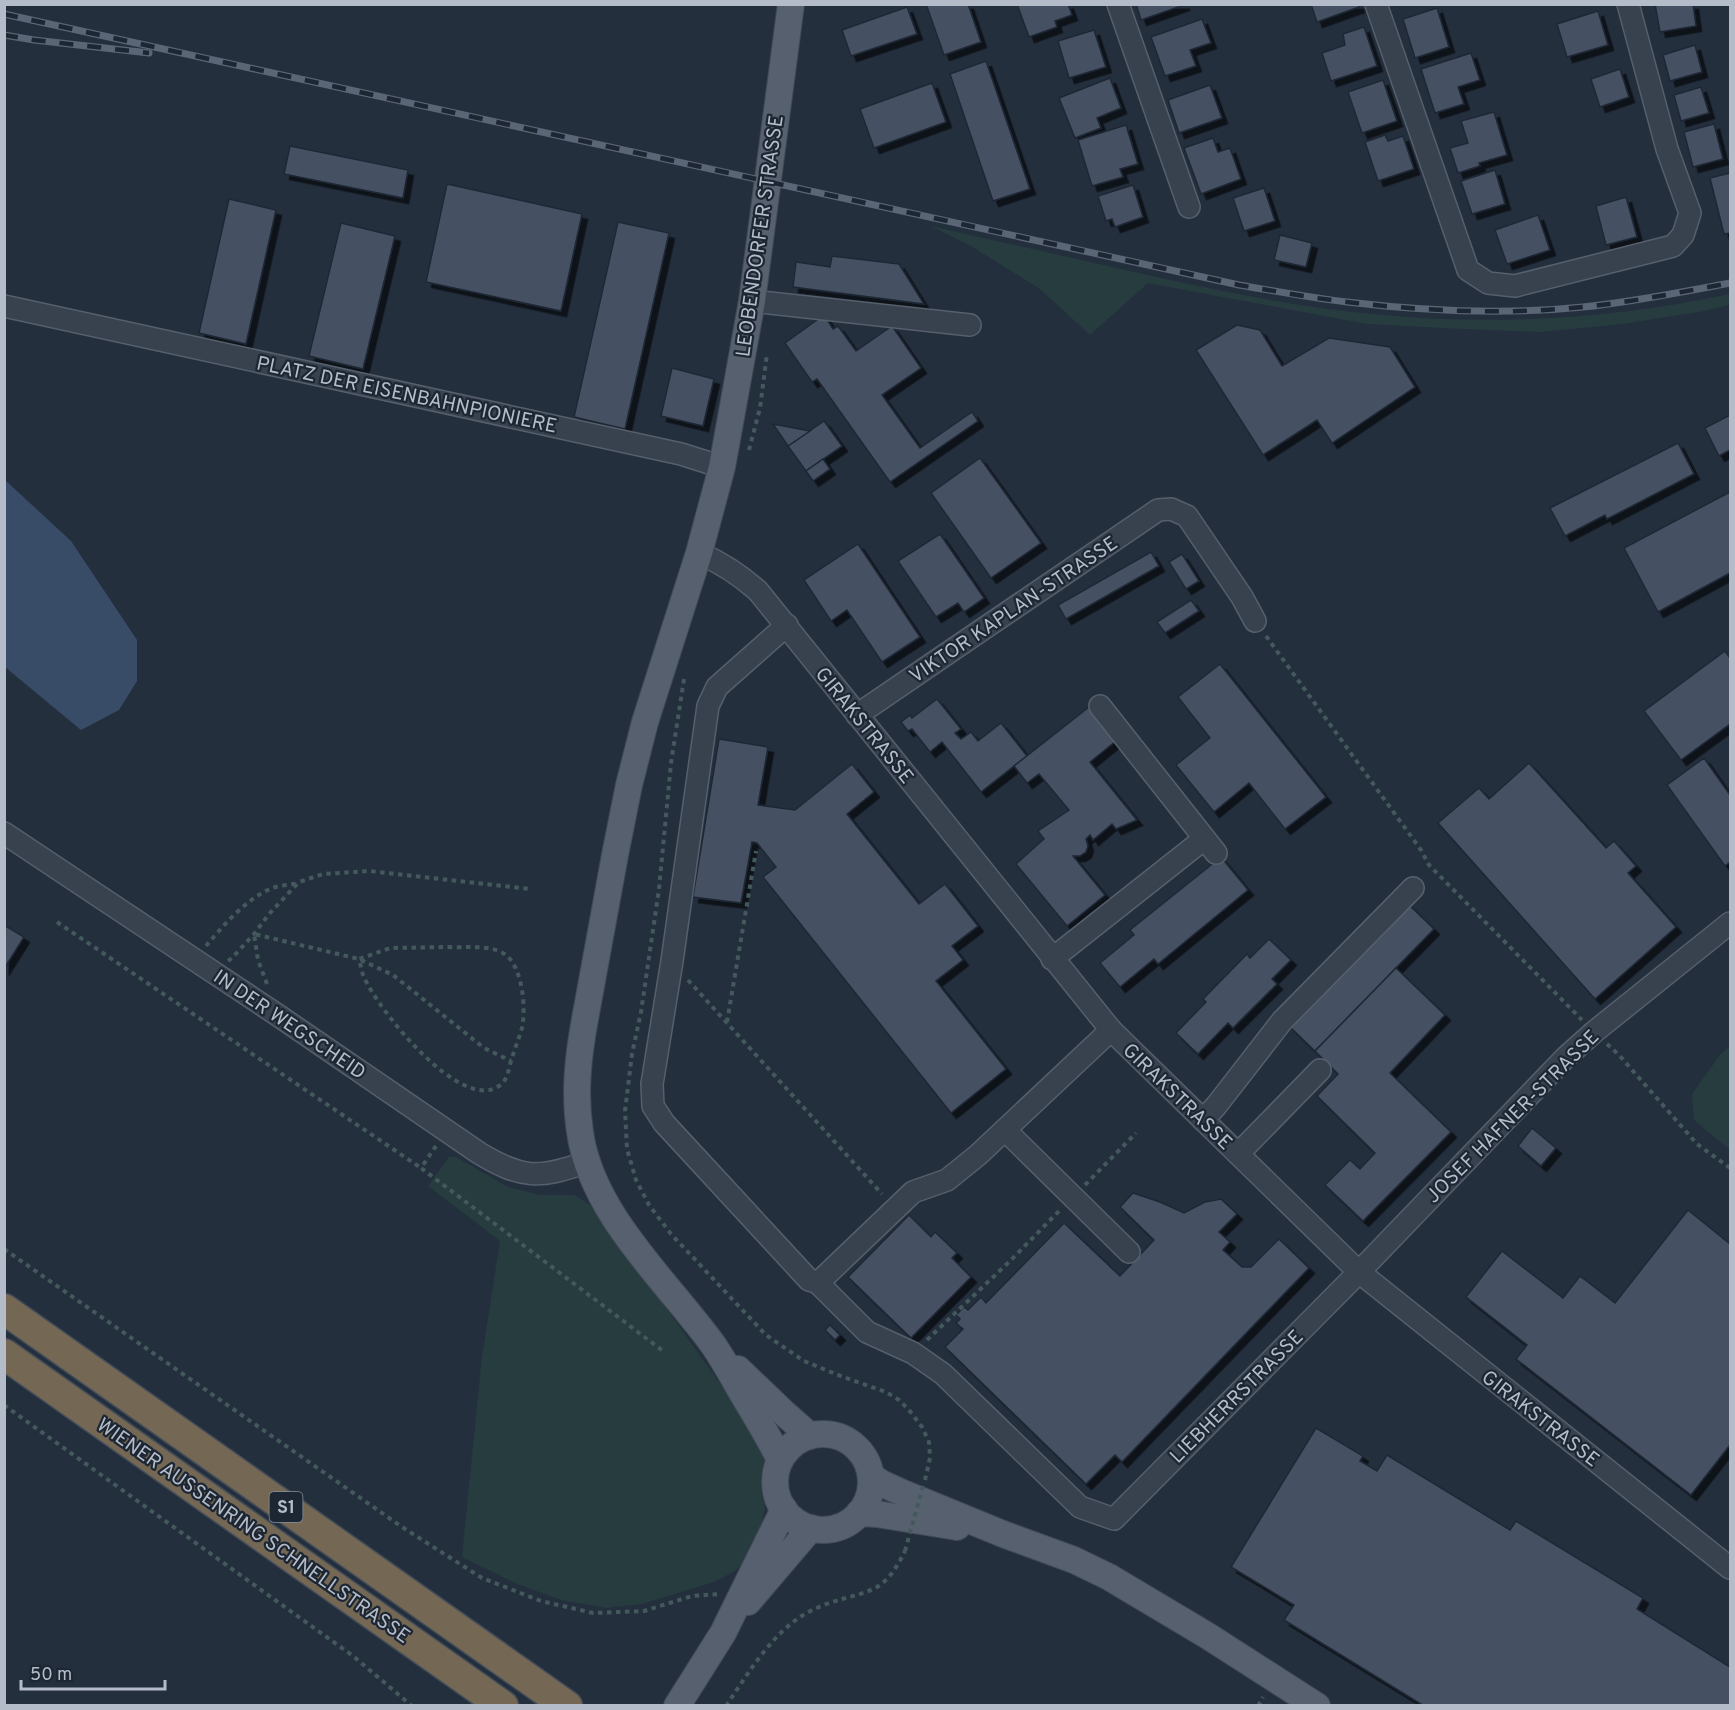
<svg xmlns="http://www.w3.org/2000/svg" width="1735" height="1710" viewBox="0 0 1735 1710" font-family="Overpass,sans-serif">
  <defs>
    <filter id="shadow"><feDropShadow dx="5.5" dy="5.5" stdDeviation="0" flood-color="#0009"/></filter>
  </defs>
  <rect width="100%" height="100%" fill="#242f3e"/>
  <!-- green -->
  <g fill="#263c3f">
    <path d="M 931,226 C 997,241 1063,256 1130,271 C 1214,290 1298,308 1384,315 C 1501,326 1616,318 1730,294 L 1730,305 L 1699,312 L 1622,324 L 1541,332 L 1464,329 L 1367,324 L 1148,283 L 1090,335 L 1040,289 L 971,246 Z"/>
    <polygon points="1730,1046 1730,1150 1694,1120 1692,1094 1720,1055"/>
    <polygon points="449,1157 456,1157 508,1187 540,1195 574,1195 594,1207 754,1431 765,1457 761,1476 761,1490 765,1508 760,1531 746,1561 735,1571 714,1582 642,1604 606,1608 561,1600 517,1584 462,1557 482,1357 500,1241 428,1186"/>
  </g>
  <!-- water -->
  <polygon fill="#394c67" points="5,480 71,541 137,640 137,681 119,710 81,730 5,667"/>
  <!-- building -->
  <g fill="#455162" stroke="#1f2835" stroke-width="1.5" filter="url(#shadow)">
    <polygon points="926,4 968,4 981,42 944,55"/>
    <polygon points="1017,4 1068,4 1072,15 1055,21 1057,27 1029,37"/>
    <polygon points="1136,4 1184,4 1184,5 1141,20"/>
    <polygon points="1311,4 1358,4 1359,7 1317,22"/>
    <polygon points="1655,4 1693,4 1696,26 1660,32"/>
    <polygon points="907,7 917,34 851,56 842,30"/>
    <polygon points="1437,8 1449,47 1415,58 1403,19"/>
    <polygon points="1598,11 1608,45 1567,57 1557,24"/>
    <polygon points="1202,19 1211,43 1190,50 1196,66 1165,76 1151,37"/>
    <polygon points="1364,27 1377,66 1331,81 1322,53 1345,45 1343,34"/>
    <polygon points="1094,30 1106,67 1069,78 1058,41"/>
    <polygon points="1695,45 1702,72 1670,81 1663,55"/>
    <polygon points="1471,53 1480,80 1458,87 1464,104 1435,113 1421,69"/>
    <polygon points="986,61 1030,189 993,201 950,74"/>
    <polygon points="1620,69 1629,97 1600,107 1591,79"/>
    <polygon points="1110,78 1121,108 1097,118 1101,128 1075,138 1059,98"/>
    <polygon points="1383,80 1397,121 1362,133 1348,92"/>
    <polygon points="932,83 946,122 874,148 860,109"/>
    <polygon points="1210,85 1222,118 1179,133 1168,100"/>
    <polygon points="1701,87 1709,113 1681,121 1674,95"/>
    <polygon points="1494,112 1507,155 1479,163 1480,166 1458,173 1450,148 1468,143 1461,121"/>
    <polygon points="1714,124 1723,159 1693,167 1684,132"/>
    <polygon points="1126,125 1138,164 1120,169 1123,177 1092,186 1078,140"/>
    <polygon points="1385,135 1388,141 1403,136 1414,169 1378,181 1365,142"/>
    <polygon points="1213,138 1218,152 1230,148 1241,179 1201,194 1184,148"/>
    <polygon points="290,146 408,170 403,198 284,174"/>
    <polygon points="1495,170 1505,204 1472,214 1461,181"/>
    <polygon points="1730,173 1730,233 1724,234 1710,178"/>
    <polygon points="447,184 582,214 561,311 426,282"/>
    <polygon points="1133,185 1143,217 1115,227 1112,219 1106,221 1098,196"/>
    <polygon points="1264,188 1275,221 1244,231 1233,198"/>
    <polygon points="1626,197 1637,237 1606,245 1596,206"/>
    <polygon points="229,199 276,210 246,344 199,333"/>
    <polygon points="1538,215 1550,250 1507,264 1495,230"/>
    <polygon points="618,222 669,233 625,429 574,417"/>
    <polygon points="341,223 395,236 363,369 309,356"/>
    <polygon points="1280,235 1312,243 1306,267 1274,260"/>
    <polygon points="832,256 899,264 924,304 793,287 796,262 830,267"/>
    <polygon points="824,315 833,329 838,326 856,351 892,326 921,368 882,395 920,448 972,412 978,421 890,482 817,379 812,382 785,343"/>
    <polygon points="1237,325 1260,330 1282,366 1329,338 1390,347 1415,387 1332,443 1317,420 1263,455 1196,350"/>
    <polygon points="672,368 714,379 703,426 661,416"/>
    <polygon points="1730,415 1730,450 1719,456 1705,428"/>
    <polygon points="824,421 842,446 806,471 788,446"/>
    <polygon points="773,424 810,431 788,446"/>
    <polygon points="1678,443 1694,474 1607,519 1605,515 1565,536 1550,508"/>
    <polygon points="980,458 1041,543 991,578 931,493"/>
    <polygon points="823,459 830,469 813,481 806,471"/>
    <polygon points="1730,492 1730,573 1658,612 1624,548"/>
    <polygon points="940,534 984,598 964,612 958,603 936,617 898,561"/>
    <polygon points="858,544 920,637 882,662 847,610 831,621 804,580"/>
    <polygon points="1151,552 1159,566 1066,619 1058,605"/>
    <polygon points="1182,554 1199,581 1186,589 1169,562"/>
    <polygon points="1191,600 1199,611 1165,633 1157,622"/>
    <polygon points="1725,651 1730,658 1730,724 1681,760 1644,711"/>
    <polygon points="1220,664 1326,797 1285,829 1249,783 1214,812 1176,765 1210,738 1178,697"/>
    <polygon points="937,699 961,729 955,733 961,739 971,732 978,741 1001,723 1027,756 981,792 942,742 930,752 912,729 908,731 901,722 910,715 912,718"/>
    <polygon points="1089,707 1116,741 1090,762 1137,820 1116,829 1112,824 1093,840 1090,835 1086,839 1088,846 1086,852 1080,856 1073,856 1105,895 1067,926 1016,864 1044,839 1038,831 1069,810 1039,774 1027,783 1014,766"/>
    <polygon points="719,739 768,747 758,805 795,810 852,764 874,792 847,814 919,904 945,884 978,926 952,946 963,960 936,981 1006,1069 951,1113 763,877 776,867 757,843 752,842 741,903 693,897"/>
    <polygon points="1704,758 1730,795 1730,862 1725,866 1667,785"/>
    <polygon points="1529,763 1606,848 1614,841 1636,866 1628,873 1676,927 1595,999 1438,823 1479,788 1489,799"/>
    <polygon points="1221,857 1248,890 1158,964 1154,959 1120,987 1100,963 1134,935 1130,930"/>
    <polygon points="1408,904 1434,929 1315,1051 1289,1026"/>
    <polygon points="4,925 24,937 4,969"/>
    <polygon points="1269,939 1291,960 1272,979 1277,984 1233,1028 1228,1023 1198,1054 1176,1033 1206,1002 1203,999 1247,954 1250,958"/>
    <polygon points="1396,968 1445,1015 1390,1073 1451,1132 1363,1221 1325,1185 1350,1160 1360,1169 1375,1153 1317,1096 1338,1074 1315,1051"/>
    <polygon points="1532,1128 1556,1148 1541,1166 1518,1146"/>
    <polygon points="1133,1193 1160,1202 1184,1213 1205,1202 1221,1199 1237,1214 1219,1232 1230,1242 1223,1250 1242,1267 1251,1267 1279,1239 1309,1268 1122,1462 1115,1455 1086,1484 945,1347 963,1329 956,1323 960,1319 956,1315 964,1307 968,1310 981,1297 986,1303 1064,1223 1120,1276 1154,1240 1120,1207"/>
    <polygon points="1688,1210 1730,1244 1730,1445 1691,1495 1516,1359 1527,1345 1466,1297 1502,1251 1563,1298 1580,1276 1615,1303"/>
    <polygon points="909,1215 931,1237 935,1232 957,1253 952,1258 971,1277 911,1338 848,1277"/>
    <polygon points="830,1325 840,1335 835,1340 825,1330"/>
    <polygon points="1316,1428 1363,1456 1360,1461 1377,1471 1387,1455 1510,1530 1516,1521 1643,1598 1637,1609 1730,1667 1730,1706 1424,1706 1284,1620 1294,1605 1231,1567"/>
  </g>
  <g fill="none" stroke-linecap="round" stroke-linejoin="round">
    <!-- minor casing -->
    <g stroke="#565f6c" stroke-width="24">
      <g id="minor">
        <polyline points="1118,4 1189,207"/>
        <polyline points="1376,4 1468,270 1488,283 1515,286 1673,246 1683,235 1690,213 1667,149 1628,4"/>
        <polyline points="752,301 970,325"/>
        <polyline points="4,306 681,454 722,467"/>
        <path d="M 699,553 C 722,563 740,575 758,591 L 1111,1030 L 1359,1272 L 1730,1568"/>
        <polyline points="787,625 717,687 708,706 672,961 652,1084 653,1106 664,1123 809,1280 817,1282 822,1279 913,1192 947,1180 978,1155 1111,1030"/>
        <polyline points="1100,706 1216,853"/>
        <polyline points="857,715 1158,510 1171,509 1187,516 1242,597 1255,621"/>
        <path d="M 4,833 L 279,1016 L 479,1153 C 522,1179 539,1179 587,1162"/>
        <polyline points="1052,959 1204,839"/>
        <polyline points="1203,1120 1216,1106 1282,1021 1413,888"/>
        <polyline points="1005,1130 1129,1252"/>
        <polyline points="1238,1154 1320,1070"/>
        <polyline points="817,1282 867,1332 913,1353 943,1374 1080,1507 1114,1519 1359,1272 1566,1057 1594,1032 1730,923"/>
      </g>
    </g>
    <!-- major casing -->
    <g stroke="#414a57" stroke-width="28">
      <g id="major">
        <polyline points="738,1369 784,1413 810,1436"/>
        <circle cx="823" cy="1482" r="48"/>
        <path d="M 780,1460 C 769,1437 755,1415 742,1393 C 733,1377 724,1361 714,1346 C 668,1282 591,1214 580,1132 C 574,1094 578,1057 585,1019 L 615,855 L 629,785 L 645,722 L 699,553 L 722,467 L 752,301 L 791,4"/>
        <polyline points="871,1476 881,1483 903,1493 1003,1534 1074,1560 1109,1577 1208,1636 1317,1706"/>
        <polyline points="859,1513 877,1514 957,1527"/>
        <polyline points="748,1602 811,1528"/>
        <polyline points="677,1706 723,1633 784,1509"/>
      </g>
    </g>
    <!-- highway casing -->
    <g stroke="#434c59" stroke-width="33">
      <g id="highway">
        <polyline points="4,1309 567,1706"/>
        <polyline points="4,1354 503,1706"/>
      </g>
    </g>
    <!-- path -->
    <g stroke="#44595c" stroke-width="4" stroke-dasharray="4.5 4.5" stroke-linecap="butt">
      <polyline points="749,450 760,408 767,354"/>
      <polyline points="1266,636 1421,850 1429,865 1582,1020"/>
      <polyline points="684,679 671,763 659,889 641,1012 632,1054 625,1111 627,1149 636,1180 649,1205 671,1234 766,1335 804,1361 843,1377 886,1392 899,1400 909,1410 922,1427 929,1442 930,1458 925,1480"/>
      <polyline points="57,922 421,1168"/>
      <path d="M 206,946 C 224,925 245,900 270,889 C 279,885 290,885 299,883"/>
      <path d="M 448,947 C 466,948 491,944 506,955 C 523,969 526,1008 522,1028 C 519,1038 515,1048 512,1058 C 508,1069 509,1079 499,1086 C 460,1113 377,1008 364,977 C 361,971 361,965 359,959 L 390,948 Z"/>
      <polyline points="228,961 233,957 254,934 269,914 299,882 323,874 370,871 529,889"/>
      <polyline points="688,980 882,1194"/>
      <polyline points="267,984 258,960 254,934 359,959 393,975 484,1048 511,1061"/>
      <polyline points="727,1022 756,851"/>
      <polyline points="1607,1044 1619,1055 1697,1144 1730,1168"/>
      <polyline points="436,1146 421,1168 663,1351"/>
      <polyline points="1085,1185 1136,1133"/>
      <polyline points="4,1249 402,1527 482,1578 541,1601 593,1613 644,1611 692,1596 719,1594"/>
      <polyline points="927,1340 1011,1260 1061,1209"/>
      <polyline points="4,1405 353,1656 412,1706"/>
      <path d="M 726,1706 C 747,1675 769,1638 800,1617 C 812,1609 828,1603 842,1599 C 854,1596 866,1593 877,1587 C 890,1579 898,1565 905,1551"/>
      <polyline points="1258,1706 1263,1697"/>
    </g>
    <!-- minor -->
    <use href="#minor" stroke="#38414e" stroke-width="21"/>
    <!-- major -->
    <use href="#major" stroke="#56606e" stroke-width="26"/>
    <!-- highway -->
    <use href="#highway" stroke="#746855" stroke-width="30"/>
    <!-- rail casing -->
    <g stroke="#5a6575" stroke-width="7">
      <g id="rail">
        <path d="M 4,14 L 1239,285 C 1275,291 1311,298 1347,302 C 1424,311 1505,315 1583,307 C 1633,302 1681,292 1730,283"/>
        <polyline points="4,35 34,40 149,53"/>
      </g>
    </g>
    <!-- rail -->
    <use href="#rail" stroke="#1d2633" stroke-width="4.5" stroke-dasharray="14" stroke-linecap="butt"/>
    <!-- path-bridge -->
    <polyline stroke="#44595c" stroke-width="4" stroke-dasharray="4.5 4.5" stroke-linecap="butt" points="905,1551 924,1482"/>
  </g>
  <g text-anchor="middle" stroke-width="4.5" stroke-linejoin="round" paint-order="stroke">
    <!-- shield labels -->
    <rect fill="#1d2633" stroke="#878f9c" stroke-width="1.5" x="269.5" y="1492" width="33" height="30" rx="4.5"/>
    <g font-size="18" font-weight="bold" fill="#b4bcc9">
      <text x="286" y="1513">S1</text>
    </g>
    <!-- street labels -->
    <g font-size="20" fill="#b4bcc9" stroke="#1d2633">
      <text transform="translate(759 236) rotate(-82)" y="7">LEOBENDORFER STRASSE</text>
      <text transform="translate(407 394) rotate(12)" y="7">PLATZ DER EISENBAHNPIONIERE</text>
      <text transform="translate(1013 609) rotate(-34)" y="7">VIKTOR KAPLAN-STRASSE</text>
      <text transform="translate(865 725) rotate(51)" y="7">GIRAKSTRASSE</text>
      <text transform="translate(290 1024) rotate(34)" y="7">IN DER WEGSCHEID</text>
      <text transform="translate(1178 1096) rotate(44)" y="7">GIRAKSTRASSE</text>
      <text transform="translate(1512 1116) rotate(-45)" y="7">JOSEF HAFNER-STRASSE</text>
      <text transform="translate(1236 1396) rotate(-45)" y="7">LIEBHERRSTRASSE</text>
      <text transform="translate(1541 1418) rotate(38)" y="7">GIRAKSTRASSE</text>
      <text transform="translate(254 1530) rotate(35)" y="7">WIENER AUSSENRING SCHNELLSTRASSE</text>
    </g>
  </g>
  <!-- border -->
  <rect width="1735" height="1710" fill="none" stroke="#b4bcc9" stroke-width="12"/>
  <!-- scale -->
  <path d="M21 1680v9h144v-9" fill="none" stroke="#b4bcc9" stroke-width="3"/>
  <text x="30" y="1680" font-size="18" fill="#b4bcc9" stroke="#1d2633" stroke-width="4.5" paint-order="stroke">50 m</text>
</svg>
